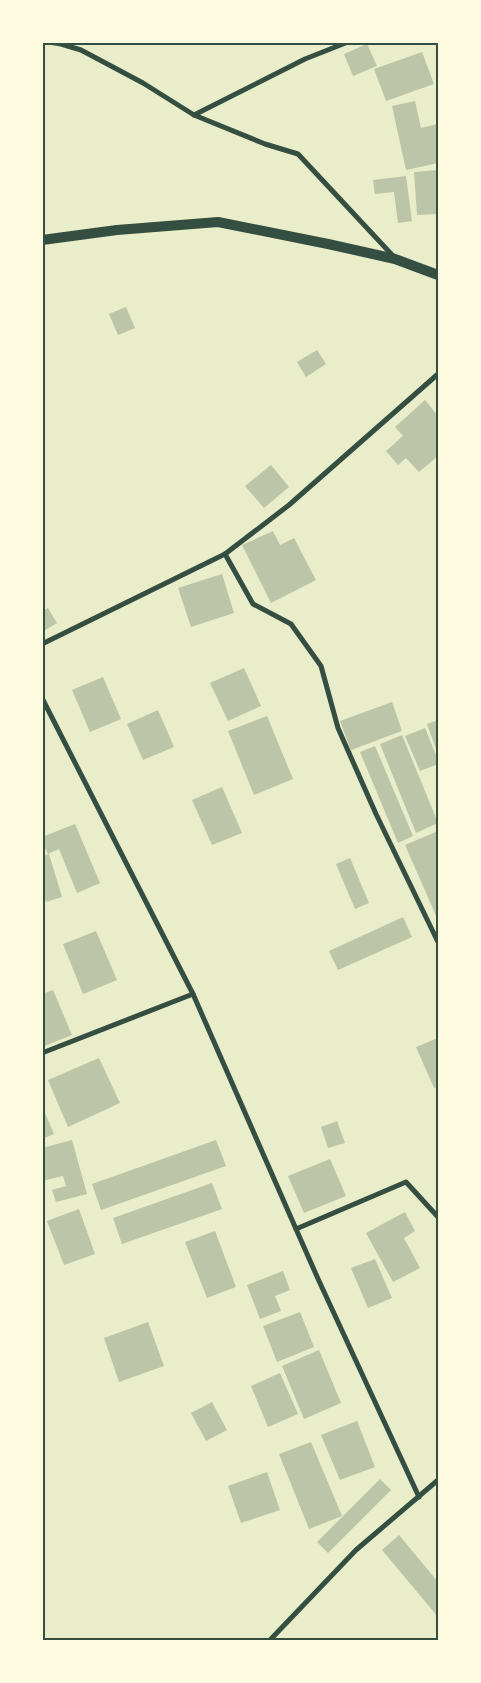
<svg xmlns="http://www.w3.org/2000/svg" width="481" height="1683" viewBox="0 0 481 1683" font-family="Commissioner,sans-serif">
  <rect width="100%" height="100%" fill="#e9edc9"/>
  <!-- building -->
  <g fill="#bcc5a7">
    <polygon points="367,44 377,66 353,76 344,54"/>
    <polygon points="422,52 434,84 386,101 374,69"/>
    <polygon points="415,101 421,128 438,124 438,163 406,170 392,106"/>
    <polygon points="438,170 438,214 417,215 414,172"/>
    <polygon points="406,176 412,221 398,223 394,192 375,194 373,180"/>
    <polygon points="126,307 135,328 118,335 109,314"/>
    <polygon points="317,350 326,364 306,377 297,362"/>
    <polygon points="425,400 438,416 438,456 419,472 406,458 398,465 386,451 403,436 395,427"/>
    <polygon points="271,465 289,487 264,508 245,486"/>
    <polygon points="273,531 280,545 294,538 316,580 271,603 242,545"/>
    <polygon points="222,574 234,613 191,627 178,588"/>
    <polygon points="42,606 44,610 48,608 57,623 42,632"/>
    <polygon points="244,668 261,706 228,721 210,683"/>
    <polygon points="103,677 121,719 90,732 72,690"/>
    <polygon points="392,702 402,731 351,750 340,721"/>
    <polygon points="158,710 174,747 143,760 127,724"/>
    <polygon points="267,716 293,779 254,795 228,731"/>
    <polygon points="438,720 438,752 437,752 427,724"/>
    <polygon points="425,728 438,760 438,764 420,771 405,736"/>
    <polygon points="402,735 438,823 416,833 380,744"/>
    <polygon points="375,746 413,836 398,843 360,752"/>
    <polygon points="222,787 242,833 212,845 192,800"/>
    <polygon points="75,824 100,883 77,893 59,849 48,854 42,842 42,837"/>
    <polygon points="438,831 438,918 437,918 405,845"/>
    <polygon points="49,854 62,897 46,902 42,890 42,856"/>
    <polygon points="350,858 369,903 355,909 336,864"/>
    <polygon points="403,917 412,937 338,970 329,951"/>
    <polygon points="96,931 117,980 83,994 63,944"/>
    <polygon points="53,990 72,1035 42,1047 42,994"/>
    <polygon points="438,1038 438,1087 434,1088 416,1047"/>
    <polygon points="99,1058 120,1103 68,1127 48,1080"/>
    <polygon points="42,1106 54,1134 42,1139"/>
    <polygon points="337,1121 345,1143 328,1148 321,1127"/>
    <polygon points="72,1140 87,1194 56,1202 52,1190 66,1186 63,1176 42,1181 42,1148"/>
    <polygon points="216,1140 226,1166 101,1210 92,1184"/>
    <polygon points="330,1159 346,1196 304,1213 288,1176"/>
    <polygon points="212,1183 222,1209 122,1244 113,1218"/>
    <polygon points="79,1209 95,1254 64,1265 47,1221"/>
    <polygon points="405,1212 415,1231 404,1238 420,1268 393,1282 366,1233"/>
    <polygon points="215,1231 236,1287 207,1298 185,1242"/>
    <polygon points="375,1259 392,1298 368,1308 351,1268"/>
    <polygon points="283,1271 290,1290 275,1296 281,1311 260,1319 247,1285"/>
    <polygon points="300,1312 314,1347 277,1362 263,1326"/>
    <polygon points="148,1322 164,1366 119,1382 104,1338"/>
    <polygon points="319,1350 341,1403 304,1419 282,1366"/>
    <polygon points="280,1373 298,1414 268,1427 251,1386"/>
    <polygon points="212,1402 227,1430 206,1441 191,1413"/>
    <polygon points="357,1421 375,1467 340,1480 321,1435"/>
    <polygon points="311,1442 342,1516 309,1529 279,1454"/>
    <polygon points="267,1472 280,1510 241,1523 228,1486"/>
    <polygon points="380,1479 391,1490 328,1553 317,1542"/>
    <polygon points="399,1535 438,1582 438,1617 382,1550"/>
  </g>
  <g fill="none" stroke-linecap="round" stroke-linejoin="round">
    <!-- minor -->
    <g stroke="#344e41" stroke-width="5">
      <polyline points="49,42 61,44 81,50 143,83 194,115 265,144 298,154 394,257"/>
      <polyline points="194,115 305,59 348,42"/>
      <polyline points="225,554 253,604 291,624 321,666 338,728 376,814 438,942"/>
      <polyline points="42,644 225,554 289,505 438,374"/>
      <polyline points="42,698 193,994 296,1229"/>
      <polyline points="42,1053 193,994"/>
      <polyline points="419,1497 319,1281 296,1229 406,1182 438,1217"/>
      <polyline points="270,1640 356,1550 438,1480"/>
    </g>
    <!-- secondary -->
    <polyline stroke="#344e41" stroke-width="10" points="42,240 117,230 218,222 328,244 395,259 438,275"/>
  </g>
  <!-- border -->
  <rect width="481" height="1683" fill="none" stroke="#fefae0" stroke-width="88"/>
  <rect x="44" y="44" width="393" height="1595" fill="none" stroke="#344e41" stroke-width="2"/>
</svg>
